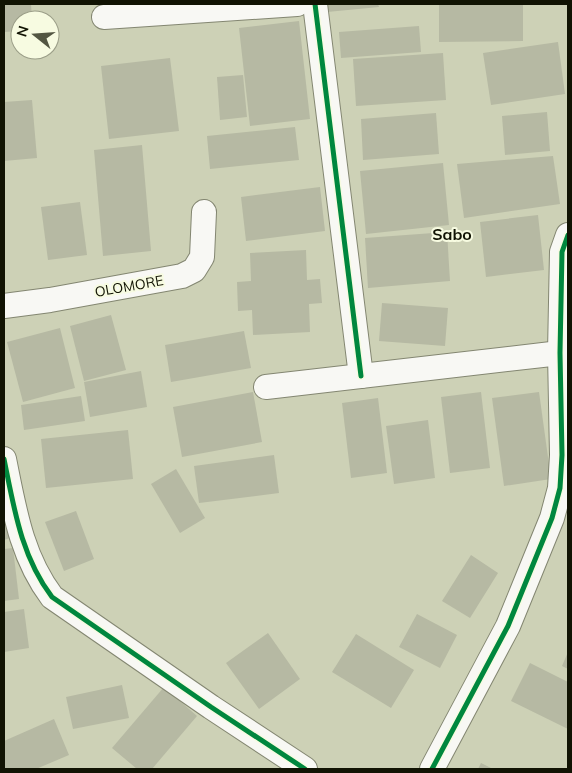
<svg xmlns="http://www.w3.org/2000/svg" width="572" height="773" viewBox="0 0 572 773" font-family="Mulish,sans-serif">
  <rect width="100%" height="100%" fill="#cdd1b6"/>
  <!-- building -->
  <g fill="#b6b9a3">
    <polygon points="4,4 31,4 32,20 20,20 20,31 4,32"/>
    <polygon points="327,4 378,4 379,7 327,12"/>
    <polygon points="439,4 523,4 523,41 439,42"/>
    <polygon points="299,21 310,119 250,126 239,28"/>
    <polygon points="419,26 421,52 341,58 339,32"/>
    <polygon points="558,42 565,94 491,105 483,53"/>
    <polygon points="443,53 446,100 356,106 353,59"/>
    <polygon points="170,58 179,131 109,139 101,66"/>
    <polygon points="243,75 247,117 220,120 217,77"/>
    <polygon points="32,100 37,158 4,161 4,102"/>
    <polygon points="547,112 550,151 505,155 502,116"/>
    <polygon points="436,113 439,154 363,160 361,119"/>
    <polygon points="295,127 299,160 210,169 207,136"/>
    <polygon points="142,145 151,251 103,256 94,150"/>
    <polygon points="553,156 560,204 464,218 457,164"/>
    <polygon points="443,163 449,225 366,234 360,171"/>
    <polygon points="320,187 325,231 246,241 241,197"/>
    <polygon points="80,202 87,255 48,260 41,207"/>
    <polygon points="538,215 544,270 486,277 480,222"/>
    <polygon points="447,232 450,281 368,288 365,238"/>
    <polygon points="306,250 307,280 320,279 322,303 309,304 310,332 253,335 252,310 238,311 237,282 251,281 250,253"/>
    <polygon points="382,303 448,308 445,346 379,341"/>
    <polygon points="111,315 126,370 84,381 70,326"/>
    <polygon points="60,328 75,388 23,402 7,342"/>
    <polygon points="244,331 251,368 171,382 165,345"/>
    <polygon points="141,371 147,407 90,417 84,382"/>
    <polygon points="253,392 262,442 182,457 173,407"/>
    <polygon points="481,392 490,468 450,473 441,397"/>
    <polygon points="539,392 551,479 504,486 492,398"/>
    <polygon points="81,396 85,421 24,430 21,405"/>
    <polygon points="378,398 387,473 351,478 342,403"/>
    <polygon points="428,420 435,478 394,484 386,426"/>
    <polygon points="128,430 133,479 46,488 41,439"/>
    <polygon points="274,455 279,493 199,503 194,466"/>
    <polygon points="176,469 205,518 180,533 151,484"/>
    <polygon points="4,507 10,538 4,540"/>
    <polygon points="76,511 94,559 64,571 45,522"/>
    <polygon points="13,548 19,599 4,601 4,549"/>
    <polygon points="471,555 498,573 470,618 442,601"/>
    <polygon points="24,609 29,648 4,652 4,612"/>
    <polygon points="417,614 457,635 440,668 399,647"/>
    <polygon points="268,633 300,679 259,709 226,663"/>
    <polygon points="356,634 414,670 391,708 332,672"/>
    <polygon points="568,652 568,669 562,666"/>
    <polygon points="530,663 568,682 568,729 511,701"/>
    <polygon points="122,685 129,718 73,729 66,697"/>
    <polygon points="164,687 197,716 152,769 137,769 112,748"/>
    <polygon points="54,719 69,755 36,769 4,769 4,741"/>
    <polygon points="481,763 493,769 478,769"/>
  </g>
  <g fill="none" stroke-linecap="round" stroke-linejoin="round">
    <!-- minor casing -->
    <g stroke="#838671" stroke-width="26">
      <g id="minor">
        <polyline points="315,4 361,376"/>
        <polyline points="104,17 297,4"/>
        <polyline points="4,306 50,300 182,276 194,270 202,257 204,212"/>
        <polyline points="266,387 560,353"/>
        <path d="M 4,459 C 14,508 21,556 52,597 L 211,707 L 305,769"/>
        <polyline points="432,769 508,626 552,518 560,488 562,455 560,353 562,252 568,235"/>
      </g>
    </g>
    <!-- minor -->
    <use href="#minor" stroke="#f8f8f4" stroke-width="24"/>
    <!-- cycleway casing -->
    <g stroke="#f7fbe1" stroke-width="8">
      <g id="cycleway">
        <polyline points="315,4 361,376"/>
        <path d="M 4,459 C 14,508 21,556 52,597 L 211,707 L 305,769"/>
        <polyline points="432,769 508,626 552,518 560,488 562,455 560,353 562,252 568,235"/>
      </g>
    </g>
    <!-- cycleway -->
    <use href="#cycleway" stroke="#00873e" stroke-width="5"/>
  </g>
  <g text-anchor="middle" stroke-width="4" stroke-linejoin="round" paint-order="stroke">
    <!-- street labels -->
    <g font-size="14" fill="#111303" stroke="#f7fbe1">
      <text transform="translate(129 286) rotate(-10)" y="5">OLOMORE</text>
    </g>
    <!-- quarter labels -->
    <g font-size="16" font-weight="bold" fill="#111303" stroke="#f7fbe1">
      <text x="452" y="240">Sabo</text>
    </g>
  </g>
  <!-- border -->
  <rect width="572" height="773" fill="none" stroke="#111303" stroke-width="10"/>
  <!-- north arrow -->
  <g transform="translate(35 35) rotate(287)"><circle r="24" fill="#f7fbe1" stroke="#9b9e88"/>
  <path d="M0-4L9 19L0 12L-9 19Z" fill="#535642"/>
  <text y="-8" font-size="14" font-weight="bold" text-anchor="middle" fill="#111303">N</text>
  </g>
</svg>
